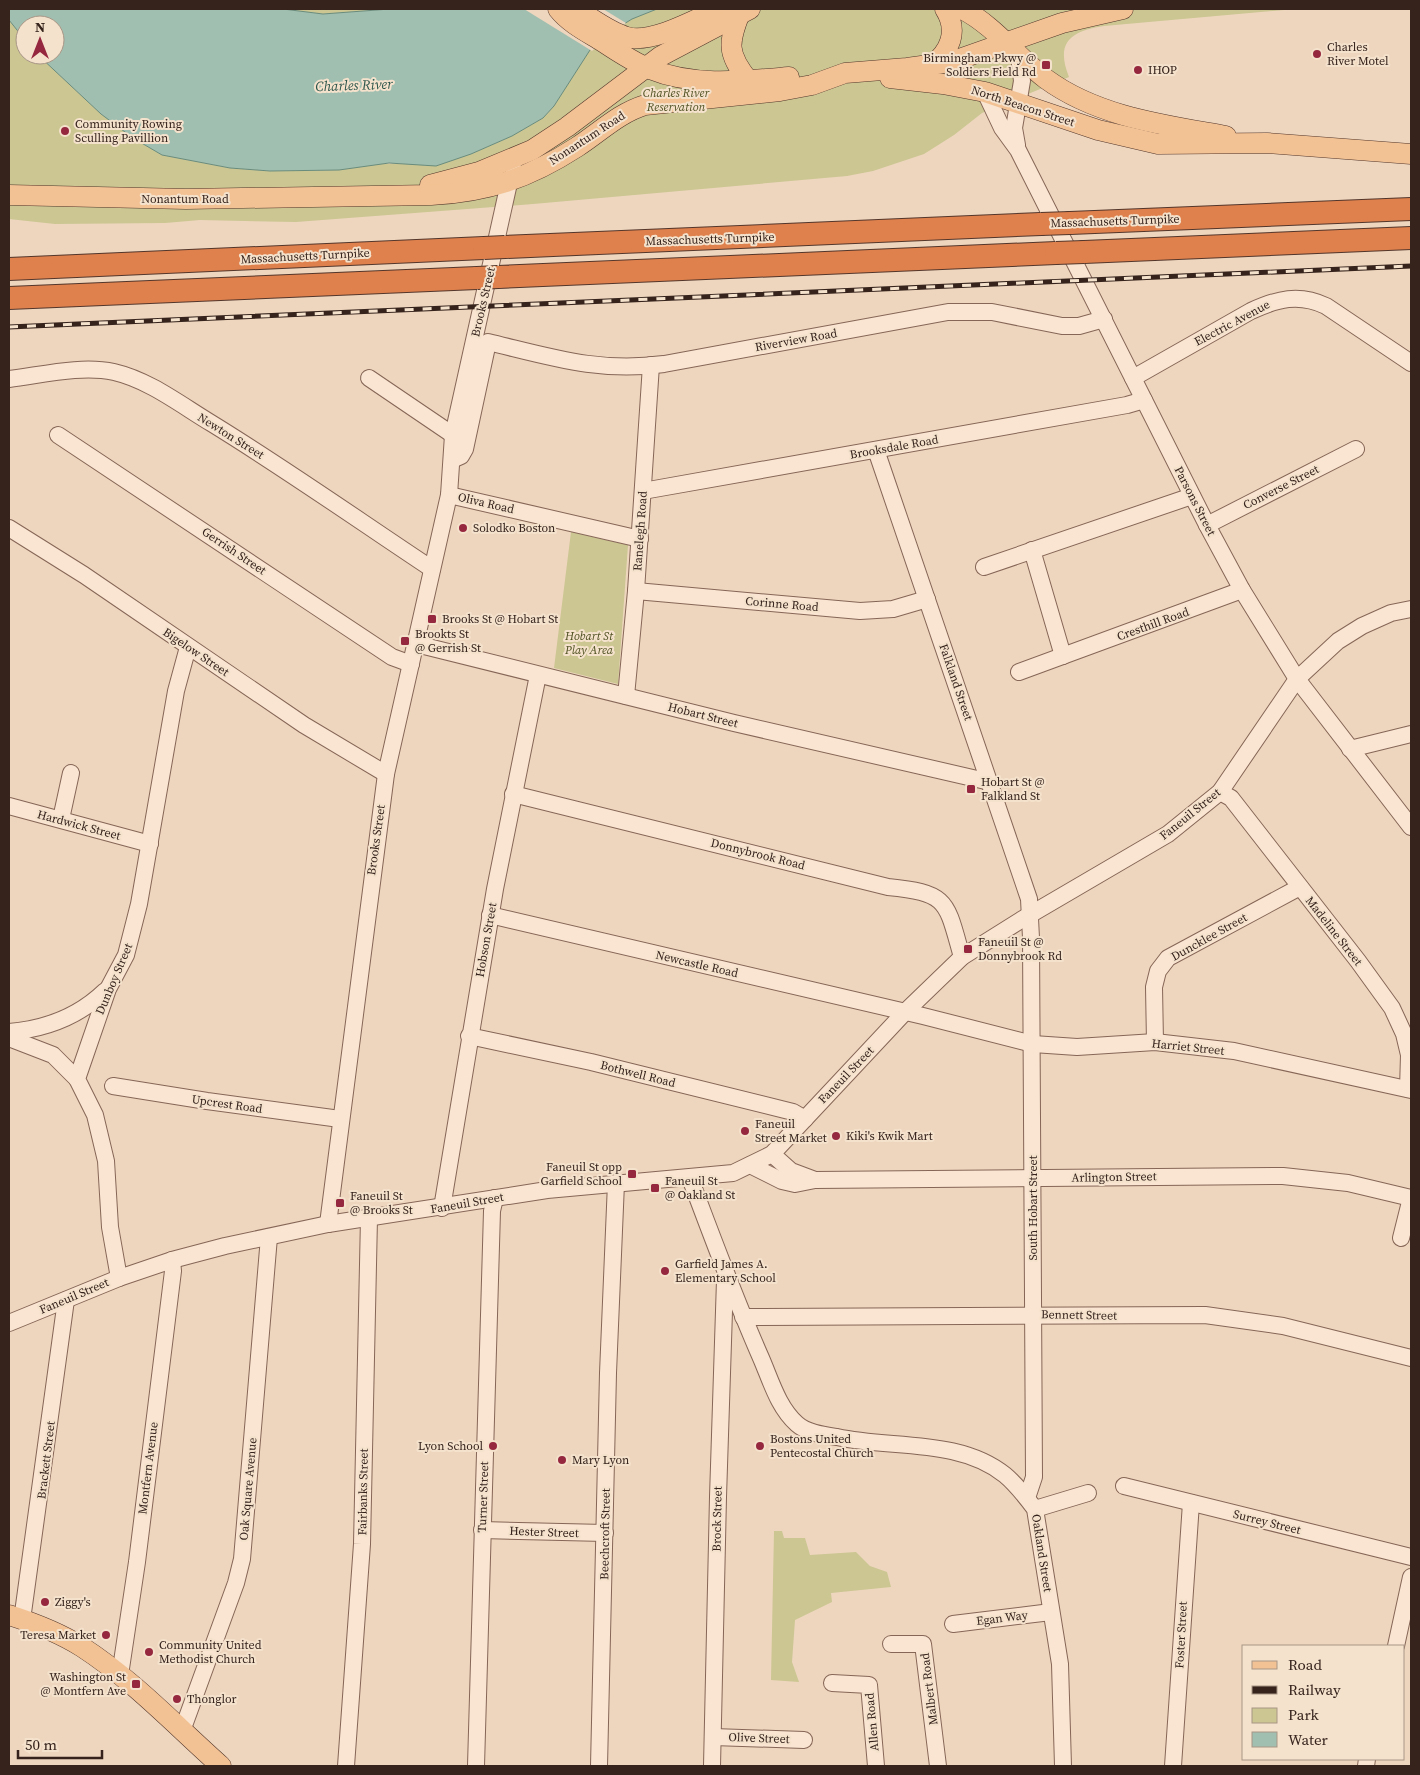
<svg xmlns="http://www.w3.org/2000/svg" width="1420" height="1775" viewBox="0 0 1420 1775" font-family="'Source Serif 4',serif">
  <rect width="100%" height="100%" fill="#eed6be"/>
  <!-- green -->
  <g fill="#cbc692">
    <polygon points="283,9 390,9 323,14"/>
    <path d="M 657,9 L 1295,9 L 1104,26 C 1071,31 1055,42 1069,77 L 982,113 L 954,135 L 924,154 L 873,171 L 847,176 L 533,204 L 296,222 L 200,220 L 165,223 L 55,224 L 9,219 L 9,20 L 25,40 L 25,55 L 38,55 L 101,114 L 133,138 L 162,155 L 230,168 L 270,171 L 339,170 L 375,164 L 403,164 L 471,154 L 512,136 L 543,118 L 554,106 L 590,49 L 606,35 L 632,19 Z"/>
    <polygon points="571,532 628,545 618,684 554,668"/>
    <polygon points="774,1531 782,1531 784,1538 805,1538 810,1555 856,1552 870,1566 887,1572 891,1587 831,1593 832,1602 795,1620 792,1662 799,1682 771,1680"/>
  </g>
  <!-- water -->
  <polygon fill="#a1bfb0" stroke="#698c7d" points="9,9 283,9 323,14 390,9 657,9 632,19 606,35 590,50 554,106 543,118 512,136 471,154 436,166 389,163 339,170 270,171 230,168 162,155 133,138 101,114 38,55 55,55 55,25 25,25 25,40 9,20"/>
  <!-- pier -->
  <polygon fill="#eed6be" points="524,9 603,9 626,23 592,51"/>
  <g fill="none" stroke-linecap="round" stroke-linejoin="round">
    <!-- minor casing -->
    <g stroke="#866657" stroke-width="18">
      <g id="minor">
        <polyline points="985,92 1002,128 1018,150 1207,525 1242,590 1297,679 1411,827"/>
        <polyline points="1017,145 1014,128 1022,81 1019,56"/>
        <polyline points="369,378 453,435"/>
        <path d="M 1133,378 L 1251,311 C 1277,299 1299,293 1326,306 L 1411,363"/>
        <path d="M 9,379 C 42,375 81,365 114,372 C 149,380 181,405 211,423 C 286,469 358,520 432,569"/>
        <polyline points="58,435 392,657 411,664"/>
        <polyline points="876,450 1029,899 1031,938 1034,1477 1027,1498"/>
        <path d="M 452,460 L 461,456 L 465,449 L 488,342 C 551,357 599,373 664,364 L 948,312 L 992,312 L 1062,326 L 1079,326 L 1104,319"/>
        <polyline points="643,491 1127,405 1144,400"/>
        <polyline points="449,495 640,539"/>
        <polyline points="1207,525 1356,449"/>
        <polyline points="9,528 84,575 304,725 386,774"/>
        <polyline points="1032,550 1063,656"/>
        <polyline points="984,567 1192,496"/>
        <polyline points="636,591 860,611 893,609 927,599"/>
        <polyline points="416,644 734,723 990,782"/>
        <polyline points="1019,672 1242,590"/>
        <polyline points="626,696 636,591 651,365"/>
        <polyline points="1350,749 1411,734"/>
        <polyline points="1220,792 1231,798 1358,961 1392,1008 1404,1034 1409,1055 1408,1089"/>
        <path d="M 513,794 L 888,887 C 949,893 946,901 962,957"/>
        <polyline points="9,806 150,844"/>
        <polyline points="61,819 71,773"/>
        <polyline points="490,915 923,1016 1033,1044 1077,1047 1155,1042 1234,1051 1411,1090"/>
        <path d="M 9,1032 C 46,1029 78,1017 105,991"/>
        <polyline points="469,1036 591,1062 793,1112 805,1119"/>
        <polyline points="9,1038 53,1055 77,1079"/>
        <polyline points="1155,1042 1154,987 1158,971 1168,958 1300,887"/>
        <polyline points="113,1086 207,1101 340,1119"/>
        <polyline points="772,1154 791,1171 815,1180"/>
        <polyline points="750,1165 782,1181 795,1184 815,1180 1283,1176 1348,1183 1411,1198"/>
        <path d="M 690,1178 C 713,1239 735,1299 761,1358 C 771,1381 778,1407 797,1424 C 807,1433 824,1435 837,1437 C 891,1449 959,1438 1005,1475 C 1017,1485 1026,1497 1035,1509 L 1060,1664 L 1063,1766"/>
        <polyline points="442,1208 495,889 538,675"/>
        <polyline points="328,1224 386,774 449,495 453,435 509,183 515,171"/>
        <polyline points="1401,1238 1411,1198"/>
        <polyline points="119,1278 110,1227 106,1161 95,1115 77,1079 108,989 126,955 139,904 176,691 188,647"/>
        <polyline points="743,1317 1205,1315 1283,1326 1411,1358"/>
        <polyline points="9,1323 119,1278 172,1260 225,1246 328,1224 547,1190 733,1173 772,1154 905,1012 962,957 1021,920 1168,834 1220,792 1297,679 1338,641 1362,626 1391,613 1411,609"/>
        <polyline points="1124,1486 1411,1557"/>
        <polyline points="1035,1509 1088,1493"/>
        <polyline points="482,1530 605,1533"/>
        <polyline points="22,1620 66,1300"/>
        <polyline points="953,1624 1051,1612"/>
        <polyline points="891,1644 923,1644 938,1766"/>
        <polyline points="1396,1646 1411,1577"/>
        <polyline points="120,1675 137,1562 173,1271 172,1260"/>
        <polyline points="832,1683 869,1685 876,1766"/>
        <polyline points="182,1731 236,1583 242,1559 269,1237"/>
        <polyline points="713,1737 804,1740"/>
        <polyline points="346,1766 362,1544 369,1218"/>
        <polyline points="476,1766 492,1211 495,1198"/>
        <polyline points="599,1766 608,1373 616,1183"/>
        <polyline points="712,1766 718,1497 725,1280"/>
        <polyline points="1173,1766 1191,1503"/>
        <polyline points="1366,1766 1367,1759"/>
      </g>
    </g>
    <!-- major casing -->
    <g stroke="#53362b" stroke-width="21">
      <g id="major">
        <path d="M 558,9 C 570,24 587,32 603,42 C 618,52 633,62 650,69 C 694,87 743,81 789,77"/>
        <path d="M 576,9 C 592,18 609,32 627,37 C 652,44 696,19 719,9"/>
        <path d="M 962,9 C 995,26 1017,57 1046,79 C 1098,117 1165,125 1226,136"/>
        <path d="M 740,13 C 728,43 727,54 748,80"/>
        <path d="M 931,66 C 950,52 959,31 945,9"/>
        <polyline points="890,78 943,84 985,92 1098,130 1158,144 1267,143 1411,154"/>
        <polyline points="430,185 479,172 532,150 567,127 661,56 750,9"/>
        <path d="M 9,195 L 186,199 L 431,195 C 488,192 529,178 577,147 C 600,132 619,113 645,105 L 780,91 L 812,85 L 845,73 L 907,68 L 951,62 L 1062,23 L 1123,9"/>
        <path d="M 9,1615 C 34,1623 60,1633 82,1647 C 133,1680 176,1726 221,1766"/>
      </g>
    </g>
    <!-- highway casing -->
    <g stroke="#53362b" stroke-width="24">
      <g id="highway">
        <polyline points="1070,223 1411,209"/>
        <polyline points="505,247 1041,224"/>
        <polyline points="1084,252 1411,238"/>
        <polyline points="9,269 484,248"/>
        <polyline points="498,277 1056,253"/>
        <polyline points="9,298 477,278"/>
      </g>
    </g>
    <!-- minor -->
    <use href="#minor" stroke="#f9e5d1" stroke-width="16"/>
    <!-- major -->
    <use href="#major" stroke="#f2c294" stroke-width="20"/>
    <!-- highway -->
    <use href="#highway" stroke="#df814d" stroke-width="22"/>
    <!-- rail casing -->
    <g stroke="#35231c" stroke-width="5">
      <polyline id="rail" points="9,327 1411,266"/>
    </g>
    <!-- rail -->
    <use href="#rail" stroke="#f5e2cd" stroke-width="3" stroke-dasharray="9" stroke-linecap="butt"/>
    <!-- highway-bridge casing -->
    <g stroke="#53362b" stroke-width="24" stroke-linecap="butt">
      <g id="highway-bridge">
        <polyline points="1041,224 1070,223"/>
        <polyline points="484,248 505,247"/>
        <polyline points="1056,253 1084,252"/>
        <polyline points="477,278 498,277"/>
      </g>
    </g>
    <!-- highway-bridge -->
    <use href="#highway-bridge" stroke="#df814d" stroke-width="22"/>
  </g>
  <!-- markers -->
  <g fill="#95273e" stroke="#f5e2cd" stroke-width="2">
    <circle cx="1317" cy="54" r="5"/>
    <rect x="1041" y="60" width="10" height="10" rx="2.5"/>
    <circle cx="1138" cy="70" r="5"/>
    <circle cx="65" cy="131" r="5"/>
    <circle cx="463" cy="528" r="5"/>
    <rect x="427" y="614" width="10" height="10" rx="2.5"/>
    <rect x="400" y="636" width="10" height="10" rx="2.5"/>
    <rect x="966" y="784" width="10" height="10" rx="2.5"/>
    <rect x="963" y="944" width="10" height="10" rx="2.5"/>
    <circle cx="745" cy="1131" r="5"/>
    <circle cx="836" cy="1136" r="5"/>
    <rect x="627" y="1169" width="10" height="10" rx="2.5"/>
    <rect x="650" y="1183" width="10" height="10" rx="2.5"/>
    <rect x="335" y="1198" width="10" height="10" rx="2.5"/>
    <circle cx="665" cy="1271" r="5"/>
    <circle cx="493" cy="1446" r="5"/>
    <circle cx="760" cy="1446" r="5"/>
    <circle cx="562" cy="1460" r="5"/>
    <circle cx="45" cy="1602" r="5"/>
    <circle cx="106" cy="1635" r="5"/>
    <circle cx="149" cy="1652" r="5"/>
    <rect x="131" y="1679" width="10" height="10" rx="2.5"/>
    <circle cx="177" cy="1699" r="5"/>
  </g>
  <g text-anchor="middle" stroke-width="4" stroke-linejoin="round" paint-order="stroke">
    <!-- poi labels -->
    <g font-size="12" fill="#35231c" stroke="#f5e2cd" text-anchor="start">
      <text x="1327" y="51">Charles<tspan x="1327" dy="14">River Motel</tspan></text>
      <text x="1036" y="62" text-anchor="end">Birmingham Pkwy @<tspan x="1036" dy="14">Soldiers Field Rd</tspan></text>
      <text x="1148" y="74">IHOP</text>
      <text x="75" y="128">Community Rowing<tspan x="75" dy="14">Sculling Pavillion</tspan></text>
      <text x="473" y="532">Solodko Boston</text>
      <text x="442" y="623">Brooks St @ Hobart St</text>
      <text x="415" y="638">Brookts St<tspan x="415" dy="14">@ Gerrish St</tspan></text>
      <text x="981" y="786">Hobart St @<tspan x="981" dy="14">Falkland St</tspan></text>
      <text x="978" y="946">Faneuil St @<tspan x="978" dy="14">Donnybrook Rd</tspan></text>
      <text x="755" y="1128">Faneuil<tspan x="755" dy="14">Street Market</tspan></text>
      <text x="846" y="1140">Kiki's Kwik Mart</text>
      <text x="622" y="1171" text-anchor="end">Faneuil St opp<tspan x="622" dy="14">Garfield School</tspan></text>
      <text x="665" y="1185">Faneuil St<tspan x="665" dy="14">@ Oakland St</tspan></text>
      <text x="350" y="1200">Faneuil St<tspan x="350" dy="14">@ Brooks St</tspan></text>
      <text x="675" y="1268">Garfield James A.<tspan x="675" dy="14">Elementary School</tspan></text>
      <text x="770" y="1443">Bostons United<tspan x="770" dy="14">Pentecostal Church</tspan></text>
      <text x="483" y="1450" text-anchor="end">Lyon School</text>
      <text x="572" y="1464">Mary Lyon</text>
      <text x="55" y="1606">Ziggy's</text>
      <text x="96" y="1639" text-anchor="end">Teresa Market</text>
      <text x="159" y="1649">Community United<tspan x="159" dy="14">Methodist Church</tspan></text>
      <text x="126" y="1681" text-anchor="end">Washington St<tspan x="126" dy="14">@ Montfern Ave</tspan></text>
      <text x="187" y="1703">Thonglor</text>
    </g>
    <!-- park labels -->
    <g font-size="12" font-style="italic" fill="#4f5122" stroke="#f5e2cd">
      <text x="676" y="97">Charles River<tspan x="676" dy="14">Reservation</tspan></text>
      <text x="589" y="640">Hobart St<tspan x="589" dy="14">Play Area</tspan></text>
    </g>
    <!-- street labels -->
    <g font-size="12" fill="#35231c" stroke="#f5e2cd">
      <text transform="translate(1023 106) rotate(18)" y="4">North Beacon Street</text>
      <text transform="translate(587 138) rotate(-33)" y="4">Nonantum Road</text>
      <text x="185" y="203">Nonantum Road</text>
      <text transform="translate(1115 221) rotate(-2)" y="4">Massachusetts Turnpike</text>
      <text transform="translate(710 239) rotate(-2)" y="4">Massachusetts Turnpike</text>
      <text transform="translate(305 256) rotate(-3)" y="4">Massachusetts Turnpike</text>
      <text transform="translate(483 302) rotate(-77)" y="4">Brooks Street</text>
      <text transform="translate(1232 323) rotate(-28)" y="4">Electric Avenue</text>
      <text transform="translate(796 340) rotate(-10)" y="4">Riverview Road</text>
      <text transform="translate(231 436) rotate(32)" y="4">Newton Street</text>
      <text transform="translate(894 447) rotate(-10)" y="4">Brooksdale Road</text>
      <text transform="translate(1281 487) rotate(-27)" y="4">Converse Street</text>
      <text transform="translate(1195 501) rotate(63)" y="4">Parsons Street</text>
      <text transform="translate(486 503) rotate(13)" y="4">Oliva Road</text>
      <text transform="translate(640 531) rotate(-86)" y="4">Ranelegh Road</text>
      <text transform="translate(234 551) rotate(34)" y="4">Gerrish Street</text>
      <text transform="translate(782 604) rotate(5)" y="4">Corinne Road</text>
      <text transform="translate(1153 624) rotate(-20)" y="4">Cresthill Road</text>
      <text transform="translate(196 652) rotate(34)" y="4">Bigelow Street</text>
      <text transform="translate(956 682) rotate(71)" y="4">Falkland Street</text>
      <text transform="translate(703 715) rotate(14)" y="4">Hobart Street</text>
      <text transform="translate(1190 814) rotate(-39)" y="4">Faneuil Street</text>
      <text transform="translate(79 825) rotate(15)" y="4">Hardwick Street</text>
      <text transform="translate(376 840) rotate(-82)" y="4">Brooks Street</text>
      <text transform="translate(758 854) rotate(14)" y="4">Donnybrook Road</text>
      <text transform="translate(1334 931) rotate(52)" y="4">Madeline Street</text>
      <text transform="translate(1209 937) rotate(-29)" y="4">Duncklee Street</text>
      <text transform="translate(486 940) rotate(-80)" y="4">Hobson Street</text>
      <text transform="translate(697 964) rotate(13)" y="4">Newcastle Road</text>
      <text transform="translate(114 979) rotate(-67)" y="4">Dunboy Street</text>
      <text transform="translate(1188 1047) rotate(6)" y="4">Harriet Street</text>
      <text transform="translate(638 1074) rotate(14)" y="4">Bothwell Road</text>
      <text transform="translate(846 1075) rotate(-46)" y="4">Faneuil Street</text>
      <text transform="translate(227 1104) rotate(8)" y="4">Upcrest Road</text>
      <text transform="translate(1114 1177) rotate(-1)" y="4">Arlington Street</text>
      <text transform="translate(467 1203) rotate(-10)" y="4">Faneuil Street</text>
      <text transform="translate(1033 1208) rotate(-90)" y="4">South Hobart Street</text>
      <text transform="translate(74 1296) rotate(-23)" y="4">Faneuil Street</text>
      <text transform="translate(1079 1315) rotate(1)" y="4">Bennett Street</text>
      <text transform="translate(46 1460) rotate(-83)" y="4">Brackett Street</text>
      <text transform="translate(148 1468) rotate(-83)" y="4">Montfern Avenue</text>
      <text transform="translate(248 1489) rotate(-85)" y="4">Oak Square Avenue</text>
      <text transform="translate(363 1492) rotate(-89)" y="4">Fairbanks Street</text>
      <text transform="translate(483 1497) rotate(-88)" y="4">Turner Street</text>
      <text transform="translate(717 1519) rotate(-89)" y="4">Brock Street</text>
      <text transform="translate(1267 1522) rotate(14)" y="4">Surrey Street</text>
      <text transform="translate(544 1532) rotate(2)" y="4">Hester Street</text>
      <text transform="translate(605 1534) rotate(-89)" y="4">Beechcroft Street</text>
      <text transform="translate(1042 1553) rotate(81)" y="4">Oakland Street</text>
      <text transform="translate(1002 1618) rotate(-7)" y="4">Egan Way</text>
      <text transform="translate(1181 1635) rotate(-87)" y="4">Foster Street</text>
      <text transform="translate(929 1689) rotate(-97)" y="4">Malbert Road</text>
      <text transform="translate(872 1722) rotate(-95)" y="4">Allen Road</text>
      <text transform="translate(759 1738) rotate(2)" y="4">Olive Street</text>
    </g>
    <!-- water labels -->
    <g font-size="14" font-style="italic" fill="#2b554a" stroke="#f5e2cd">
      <text transform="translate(354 85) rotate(-2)" y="5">Charles River</text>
    </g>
  </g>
  <!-- border -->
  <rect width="1420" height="1775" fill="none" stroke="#35231c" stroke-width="20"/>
  <!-- legend -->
  <rect x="1242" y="1645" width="162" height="115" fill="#f5e2cd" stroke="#a89686"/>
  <rect x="1252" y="1661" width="25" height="8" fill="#f2c294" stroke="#a89686"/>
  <text x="1288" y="1670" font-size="15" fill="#35231c">Road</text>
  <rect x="1252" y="1686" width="25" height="8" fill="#35231c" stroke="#a89686"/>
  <text x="1288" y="1695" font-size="15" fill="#35231c">Railway</text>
  <rect x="1252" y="1708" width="25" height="15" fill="#cbc692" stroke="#a89686"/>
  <text x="1288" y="1720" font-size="15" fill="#35231c">Park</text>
  <rect x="1252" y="1732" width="25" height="15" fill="#a1bfb0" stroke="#a89686"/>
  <text x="1288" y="1745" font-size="15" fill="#35231c">Water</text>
  <!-- north arrow -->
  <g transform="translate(40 40)"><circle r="24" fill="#f5e2cd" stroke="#a89686"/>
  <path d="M0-4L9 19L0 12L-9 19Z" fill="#95273e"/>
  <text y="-8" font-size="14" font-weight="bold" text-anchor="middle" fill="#35231c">N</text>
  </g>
  <!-- scale -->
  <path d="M18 1750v8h84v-8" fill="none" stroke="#35231c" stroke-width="2.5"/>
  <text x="25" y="1750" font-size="15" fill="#35231c" stroke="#f5e2cd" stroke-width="4" paint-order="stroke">50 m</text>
</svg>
